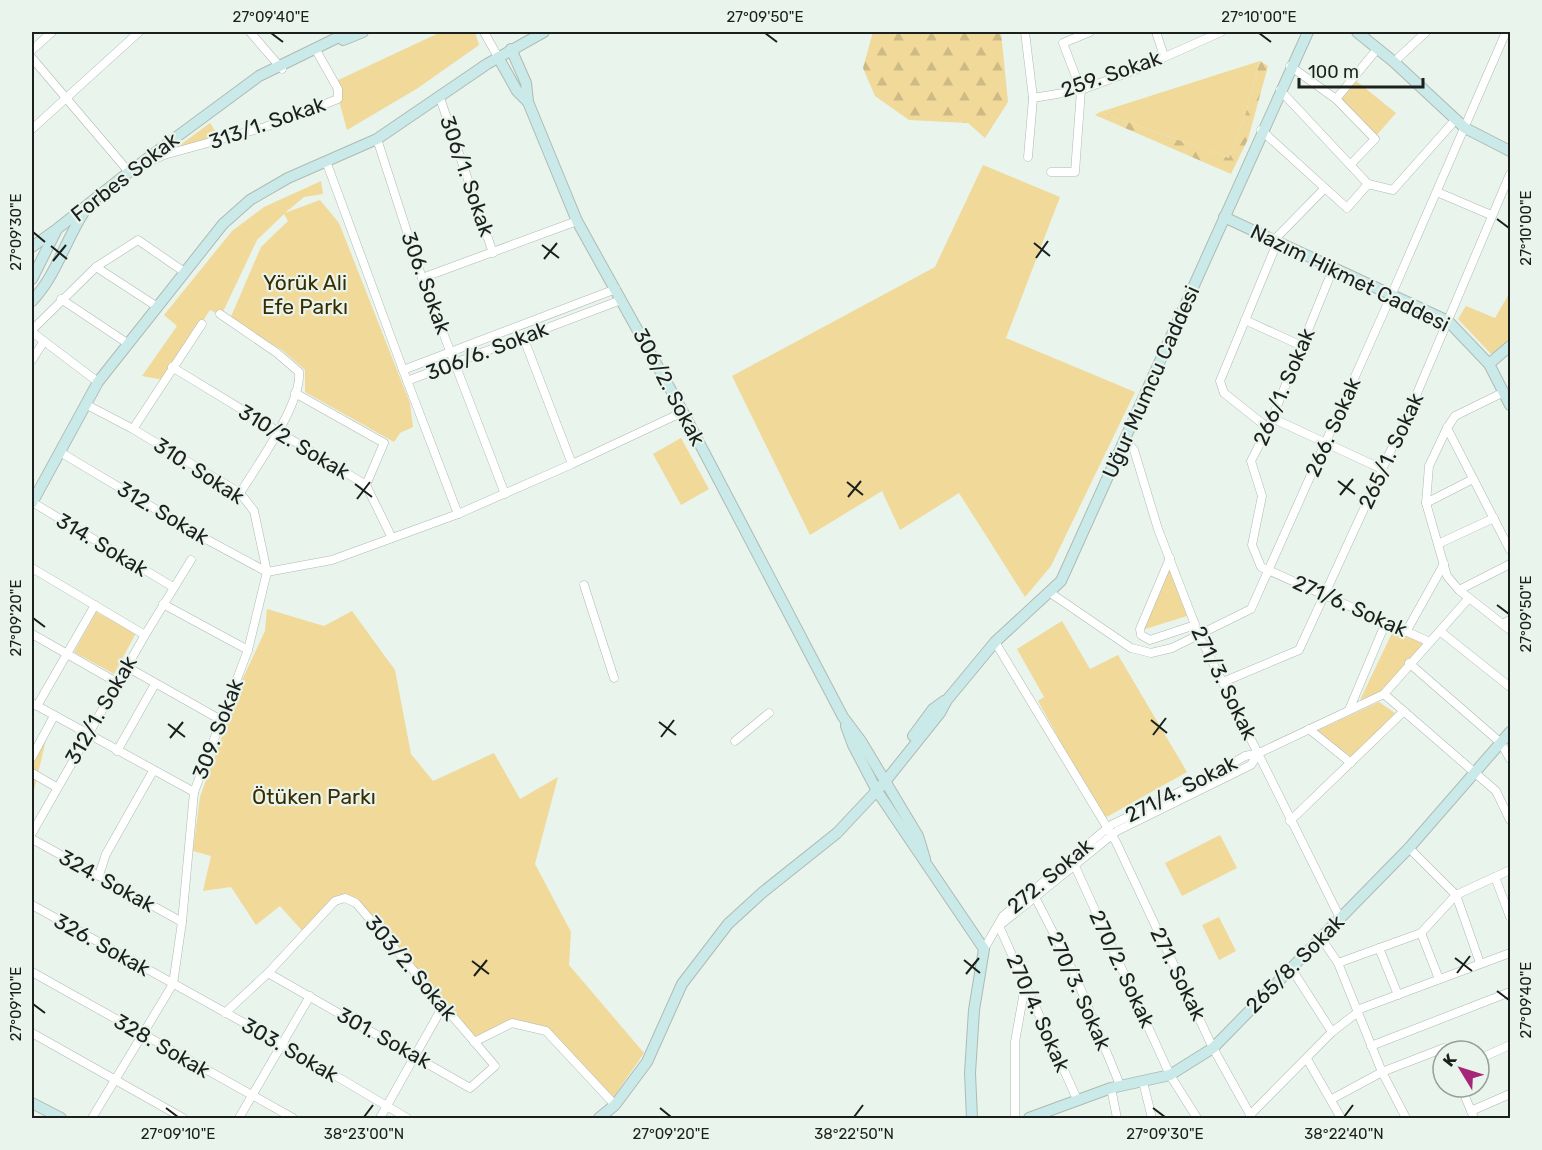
<svg xmlns="http://www.w3.org/2000/svg" width="1542" height="1150" viewBox="0 0 1542 1150" font-family="Rubik,sans-serif">
  <defs>
    <pattern id="forest-firs" width="22" height="20" patternUnits="userSpaceOnUse" patternTransform="scale(1.5)"><rect width="22" height="20" fill="#f1d99a"/><path d="M5 1l3.5 6h-7zM16 11l3.5 6h-7z" fill="#ceba84"/></pattern>
  </defs>
  <rect width="100%" height="100%" fill="#e8f4ec"/>
  <!-- green -->
  <g fill="#f1d99a">
    <polygon points="441,32 475,32 479,45 418,88 347,130 334,82"/>
    <polygon points="1260,61 1245,116 1229,158 1100,112"/>
    <polygon points="1355,80 1396,113 1375,137 1339,99"/>
    <polygon points="210,123 220,138 176,148"/>
    <polygon points="983,165 1060,197 1006,338 1135,392 1051,566 1025,597 959,493 900,530 882,491 810,535 732,376 935,267"/>
    <polygon points="321,181 323,194 304,197 285,213 320,200 339,223 410,403 413,427 400,433 394,442 305,392 305,370 282,350 230,319 261,247 288,221 284,214 257,240 221,316 210,310 164,380 142,376 177,326 164,315 232,231 264,207"/>
    <polygon points="1510,292 1510,339 1492,355 1458,319 1466,306 1495,318"/>
    <polygon points="681,438 709,489 681,505 653,454"/>
    <polygon points="1169,564 1187,616 1142,630"/>
    <polygon points="267,609 324,626 352,611 395,670 411,754 433,781 494,753 520,799 558,777 535,864 571,932 569,965 644,1053 613,1098 546,1031 512,1023 474,1042 356,903 335,901 305,934 280,906 256,925 231,887 203,891 211,856 193,851 200,797 242,680 265,631"/>
    <polygon points="96,612 136,633 114,674 74,652"/>
    <polygon points="1062,621 1090,669 1118,655 1187,772 1103,819 1038,701 1044,697 1017,649"/>
    <polygon points="1393,631 1424,643 1382,691 1360,700"/>
    <polygon points="1379,702 1395,713 1353,758 1316,731"/>
    <polygon points="52,714 32,799 32,749"/>
    <polygon points="1220,835 1237,868 1182,896 1165,863"/>
    <polygon points="1219,917 1236,951 1219,960 1202,925"/>
  </g>
  <!-- forest -->
  <g fill="url(#forest-firs)">
    <polygon points="873,32 1001,32 1008,102 985,138 968,123 909,120 875,96 863,68"/>
    <polygon points="1260,61 1268,66 1248,139 1231,174 1095,115 1100,112 1229,158 1245,116"/>
  </g>
  <g fill="none" stroke-linecap="round" stroke-linejoin="round">
    <!-- street casing -->
    <g stroke="#afbab3" stroke-width="9">
      <g id="street">
        <polyline points="250,32 282,69"/>
        <polyline points="484,32 498,57"/>
        <polyline points="1025,32 1033,98 1028,157"/>
        <polyline points="1156,32 1164,56"/>
        <polyline points="32,50 52,32"/>
        <polyline points="32,58 129,172 133,169"/>
        <polyline points="1394,62 1426,32"/>
        <polyline points="1290,66 1336,99 1375,139 1350,165"/>
        <polyline points="1280,90 1368,184"/>
        <polyline points="440,98 493,253"/>
        <polyline points="1033,98 1081,90 1138,69 1221,32"/>
        <polyline points="1336,99 1378,48"/>
        <polyline points="32,129 139,32"/>
        <polyline points="1261,130 1347,208 1368,184"/>
        <polyline points="377,139 422,278 505,494"/>
        <polyline points="326,161 403,370"/>
        <polyline points="147,163 164,155 265,127 338,99 338,89 317,52"/>
        <polyline points="1051,172 1075,172 1081,90 1063,43 1090,32"/>
        <polyline points="1368,184 1393,190 1456,119"/>
        <polyline points="1437,192 1491,215"/>
        <polyline points="1273,241 1325,188"/>
        <polyline points="96,267 156,306"/>
        <polyline points="1333,269 1268,428 1251,461 1262,496 1252,545 1261,567 1430,642"/>
        <polyline points="422,278 577,221"/>
        <polyline points="61,299 127,343"/>
        <path d="M 220,314 L 277,353 L 299,372 C 302,403 257,466 240,493"/>
        <polyline points="1245,320 1302,346"/>
        <polyline points="32,330 96,267 138,240 183,271"/>
        <polyline points="32,332 98,382"/>
        <polyline points="522,334 572,464"/>
        <polyline points="32,360 44,341"/>
        <polyline points="172,367 366,485 392,538"/>
        <polyline points="407,381 621,300"/>
        <polyline points="1504,392 1455,416 1447,428 1510,550"/>
        <polyline points="295,393 384,443 366,485"/>
        <polyline points="87,405 133,429 240,493 254,511 267,572 248,650 194,792 182,922 173,984 92,1118"/>
        <polyline points="1272,418 1382,469"/>
        <polyline points="1268,428 1224,393 1220,381 1277,243"/>
        <polyline points="1447,428 1429,466 1426,503 1447,576 1459,590 1510,630"/>
        <polyline points="133,429 202,324"/>
        <polyline points="1125,439 1134,450 1158,529 1199,635 1341,920"/>
        <polyline points="60,452 204,538 267,572"/>
        <polyline points="32,502 173,587"/>
        <polyline points="1426,503 1473,479"/>
        <polyline points="458,514 403,370 616,289"/>
        <polyline points="1438,544 1494,518"/>
        <polyline points="1170,558 1140,629 1141,635 1150,640 1195,625"/>
        <polyline points="32,568 145,635"/>
        <polyline points="267,572 332,560 458,514 572,464 683,412"/>
        <polyline points="584,585 614,678"/>
        <polyline points="1459,590 1510,564"/>
        <polyline points="1049,592 1131,648 1151,653 1172,648 1251,609 1391,296 1506,32"/>
        <polyline points="163,604 248,650"/>
        <polyline points="1502,624 1510,620"/>
        <polyline points="1406,632 1444,564"/>
        <polyline points="1441,632 1510,687"/>
        <polyline points="32,634 118,683"/>
        <polyline points="995,642 1116,842 1213,1048 1252,1118"/>
        <polyline points="1409,663 1501,743 1510,759"/>
        <polyline points="127,667 221,720"/>
        <polyline points="1223,682 1299,650 1415,398 1510,174"/>
        <polyline points="1384,694 1496,791 1510,820"/>
        <polyline points="32,703 194,792"/>
        <polyline points="37,706 95,605"/>
        <polyline points="1349,710 1386,622"/>
        <polyline points="1309,729 1351,763"/>
        <polyline points="735,741 769,713"/>
        <polyline points="117,751 155,684"/>
        <polyline points="32,757 54,716"/>
        <polyline points="32,773 56,787"/>
        <polyline points="1290,821 1404,711"/>
        <polyline points="32,833 145,635 191,560"/>
        <polyline points="32,839 182,922"/>
        <polyline points="1409,848 1456,895 1480,963"/>
        <polyline points="1074,864 1170,1075 1197,1118"/>
        <polyline points="99,875 106,854 153,771"/>
        <polyline points="1495,877 1510,917"/>
        <polyline points="1035,897 1075,975 1120,1085"/>
        <polyline points="32,905 282,1044 407,1118"/>
        <polyline points="999,926 1117,831 1251,765 1259,753"/>
        <polyline points="999,926 1077,1099"/>
        <polyline points="1421,933 1439,979"/>
        <polyline points="1321,938 1338,963 1382,1072 1406,1118"/>
        <polyline points="1379,948 1398,995"/>
        <polyline points="984,949 1003,916 1111,825 1206,779 1245,756 1259,753 1384,694 1469,598"/>
        <polyline points="1338,963 1421,933 1456,895 1510,870"/>
        <polyline points="1291,968 1332,1032"/>
        <polyline points="32,972 293,1118"/>
        <polyline points="1357,1010 1510,953"/>
        <polyline points="225,1013 268,973 335,901 345,898 356,903 495,1066 470,1088 268,973"/>
        <polyline points="32,1033 183,1118"/>
        <polyline points="474,1042 512,1023 546,1031 615,1105"/>
        <polyline points="1371,1046 1510,992"/>
        <polyline points="1307,1059 1341,1118"/>
        <polyline points="1479,1059 1510,1045"/>
        <polyline points="1143,1082 1152,1118"/>
        <polyline points="1461,1087 1474,1118"/>
        <polyline points="1111,1088 1117,1118"/>
        <polyline points="1332,1099 1382,1072 1444,1048 1445,1051"/>
        <polyline points="1471,1111 1510,1094"/>
        <polyline points="1250,1115 1332,1032 1358,1012"/>
        <polyline points="239,1118 310,996"/>
        <polyline points="380,1118 443,1006"/>
        <polyline points="1015,1118 1015,1042 1025,986"/>
      </g>
    </g>
    <!-- secondary casing -->
    <g stroke="#afbab3" stroke-width="12">
      <g id="secondary">
        <polyline points="1357,32 1394,62 1465,128 1510,151"/>
        <polyline points="343,40 363,32"/>
        <polyline points="511,49 526,83 528,102"/>
        <polyline points="498,57 517,91 528,102 577,221 683,412 843,717 861,741 918,836 925,859"/>
        <polyline points="1224,217 1448,321 1489,364 1510,405"/>
        <polyline points="32,247 54,231"/>
        <polyline points="32,279 57,229 129,172 259,76 349,32"/>
        <path d="M 32,301 C 56,276 65,241 84,212"/>
        <polyline points="1489,364 1510,346"/>
        <polyline points="32,503 98,382 223,224 250,200 288,178 377,139 487,64 544,32"/>
        <polyline points="846,726 853,745 877,791 984,949 974,1010 970,1073 972,1118"/>
        <polyline points="913,736 933,709 944,701"/>
        <polyline points="32,1103 61,1118"/>
        <polyline points="599,1118 615,1105 647,1062 682,984 728,924 763,892 837,833 884,783 940,713 947,700 995,642 1061,581 1308,32"/>
        <polyline points="1029,1118 1111,1088 1170,1075 1213,1048 1409,848 1510,732"/>
      </g>
    </g>
    <!-- street -->
    <use href="#street" stroke="#fff" stroke-width="8"/>
    <!-- secondary -->
    <use href="#secondary" stroke="#caeae9" stroke-width="10"/>
  </g>
  <!-- ticks -->
  <path fill="none" stroke="#1b1f1d" stroke-width="2" d="M 271,33 L 283,42M 765,33 L 777,42M 1259,33 L 1271,42M 1497,219 L 1509,228M 33,232 L 45,242M 1034,243 L 1050,256M 542,245 L 559,258M 51,246 L 67,259M 1036,258 L 1048,241M 544,259 L 557,243M 53,261 L 66,245M 1338,481 L 1355,494M 847,482 L 863,495M 355,484 L 372,497M 1340,495 L 1353,479M 848,497 L 861,481M 357,499 L 370,482M 1497,605 L 1509,614M 33,618 L 45,627M 1151,720 L 1167,733M 659,722 L 676,735M 168,724 L 185,737M 1153,735 L 1166,718M 661,737 L 674,720M 170,738 L 183,722M 1455,958 L 1472,971M 964,960 L 980,973M 472,961 L 489,974M 1457,973 L 1470,956M 966,974 L 979,958M 474,976 L 487,960M 1497,991 L 1509,1000M 33,1004 L 45,1013M 166,1108 L 178,1117M 660,1108 L 671,1117M 1153,1108 L 1165,1117M 364,1117 L 373,1105M 854,1117 L 863,1105M 1344,1117 L 1353,1105"/>
  <g text-anchor="middle" stroke-width="4.5" stroke-linejoin="round" paint-order="stroke">
    <!-- street labels -->
    <g font-size="21" fill="#1b1f1d" stroke="#e8f4ec">
      <text transform="translate(1111 74) rotate(-19)" y="7">259. Sokak</text>
      <text transform="translate(267 123) rotate(-19)" y="7">313/1. Sokak</text>
      <text transform="translate(467 176) rotate(71)" y="7">306/1. Sokak</text>
      <text transform="translate(125 177) rotate(-38)" y="7">Forbes Sokak</text>
      <text transform="translate(1350 278) rotate(26)" y="7">Nazım Hikmet Caddesi</text>
      <text transform="translate(426 283) rotate(70)" y="7">306. Sokak</text>
      <text transform="translate(487 351) rotate(-21)" y="7">306/6. Sokak</text>
      <text transform="translate(1151 382) rotate(-66)" y="7">Uğur Mumcu Caddesi</text>
      <text transform="translate(669 387) rotate(62)" y="7">306/2. Sokak</text>
      <text transform="translate(1284 387) rotate(-67)" y="7">266/1. Sokak</text>
      <text transform="translate(1333 427) rotate(-66)" y="7">266. Sokak</text>
      <text transform="translate(294 442) rotate(31)" y="7">310/2. Sokak</text>
      <text transform="translate(1391 451) rotate(-65)" y="7">265/1. Sokak</text>
      <text transform="translate(199 471) rotate(33)" y="7">310. Sokak</text>
      <text transform="translate(163 513) rotate(31)" y="7">312. Sokak</text>
      <text transform="translate(102 545) rotate(31)" y="7">314. Sokak</text>
      <text transform="translate(1350 606) rotate(24)" y="7">271/6. Sokak</text>
      <text transform="translate(1224 683) rotate(64)" y="7">271/3. Sokak</text>
      <text transform="translate(101 710) rotate(-60)" y="7">312/1. Sokak</text>
      <text transform="translate(218 729) rotate(-69)" y="7">309. Sokak</text>
      <text transform="translate(1181 789) rotate(-27)" y="7">271/4. Sokak</text>
      <text transform="translate(1050 876) rotate(-40)" y="7">272. Sokak</text>
      <text transform="translate(107 881) rotate(29)" y="7">324. Sokak</text>
      <text transform="translate(102 945) rotate(29)" y="7">326. Sokak</text>
      <text transform="translate(1295 964) rotate(-45)" y="7">265/8. Sokak</text>
      <text transform="translate(411 968) rotate(50)" y="7">303/2. Sokak</text>
      <text transform="translate(1122 969) rotate(65)" y="7">270/2. Sokak</text>
      <text transform="translate(1178 974) rotate(64)" y="7">271. Sokak</text>
      <text transform="translate(1079 991) rotate(66)" y="7">270/3. Sokak</text>
      <text transform="translate(1038 1013) rotate(66)" y="7">270/4. Sokak</text>
      <text transform="translate(384 1038) rotate(29)" y="7">301. Sokak</text>
      <text transform="translate(162 1046) rotate(30)" y="7">328. Sokak</text>
      <text transform="translate(290 1050) rotate(30)" y="7">303. Sokak</text>
    </g>
    <!-- park labels -->
    <g font-size="21" fill="#3a2c01" stroke="#e8f4ec">
      <text x="305" y="290">Yörük Ali<tspan x="305" dy="24">Efe Parkı</tspan></text>
      <text x="314" y="804">Ötüken Parkı</text>
    </g>
  </g>
  <!-- border -->
  <rect width="1542" height="1150" fill="none" stroke="#e8f4ec" stroke-width="66"/>
  <!-- north arrow -->
  <g transform="translate(1461 1069) rotate(308)"><circle r="28" fill="#e8f4ec" stroke="#969f99" stroke-width="1.5"/>
  <path d="M0-4.5L10 22L0 15L-10 22Z" fill="#a62777"/>
  <text y="-9" font-size="16" font-weight="bold" text-anchor="middle" fill="#1b1f1d">K</text>
  </g>
  <!-- scale -->
  <path d="M1299 78v9h124v-9" fill="none" stroke="#1b1f1d" stroke-width="3"/>
  <text x="1308" y="78" font-size="18" fill="#1b1f1d" stroke="#e8f4ec" stroke-width="4.5" paint-order="stroke">100 m</text>
  <rect x="33" y="33" width="1476" height="1084" fill="none" stroke="#1b1f1d" stroke-width="2"/>
  <g font-size="15" text-anchor="middle" fill="#1b1f1d">
    <text x="271" y="22">27°09'40"E</text>
    <text x="765" y="22">27°09'50"E</text>
    <text x="1259" y="22">27°10'00"E</text>
    <text transform="translate(1526 228) rotate(-90)" y="5">27°10'00"E</text>
    <text transform="translate(16 232) rotate(-90)" y="5">27°09'30"E</text>
    <text transform="translate(1526 614) rotate(-90)" y="5">27°09'50"E</text>
    <text transform="translate(16 618) rotate(-90)" y="5">27°09'20"E</text>
    <text transform="translate(1526 1000) rotate(-90)" y="5">27°09'40"E</text>
    <text transform="translate(16 1004) rotate(-90)" y="5">27°09'10"E</text>
    <text x="178" y="1139">27°09'10"E</text>
    <text x="364" y="1139">38°23'00"N</text>
    <text x="671" y="1139">27°09'20"E</text>
    <text x="854" y="1139">38°22'50"N</text>
    <text x="1165" y="1139">27°09'30"E</text>
    <text x="1344" y="1139">38°22'40"N</text>
  </g>
</svg>
